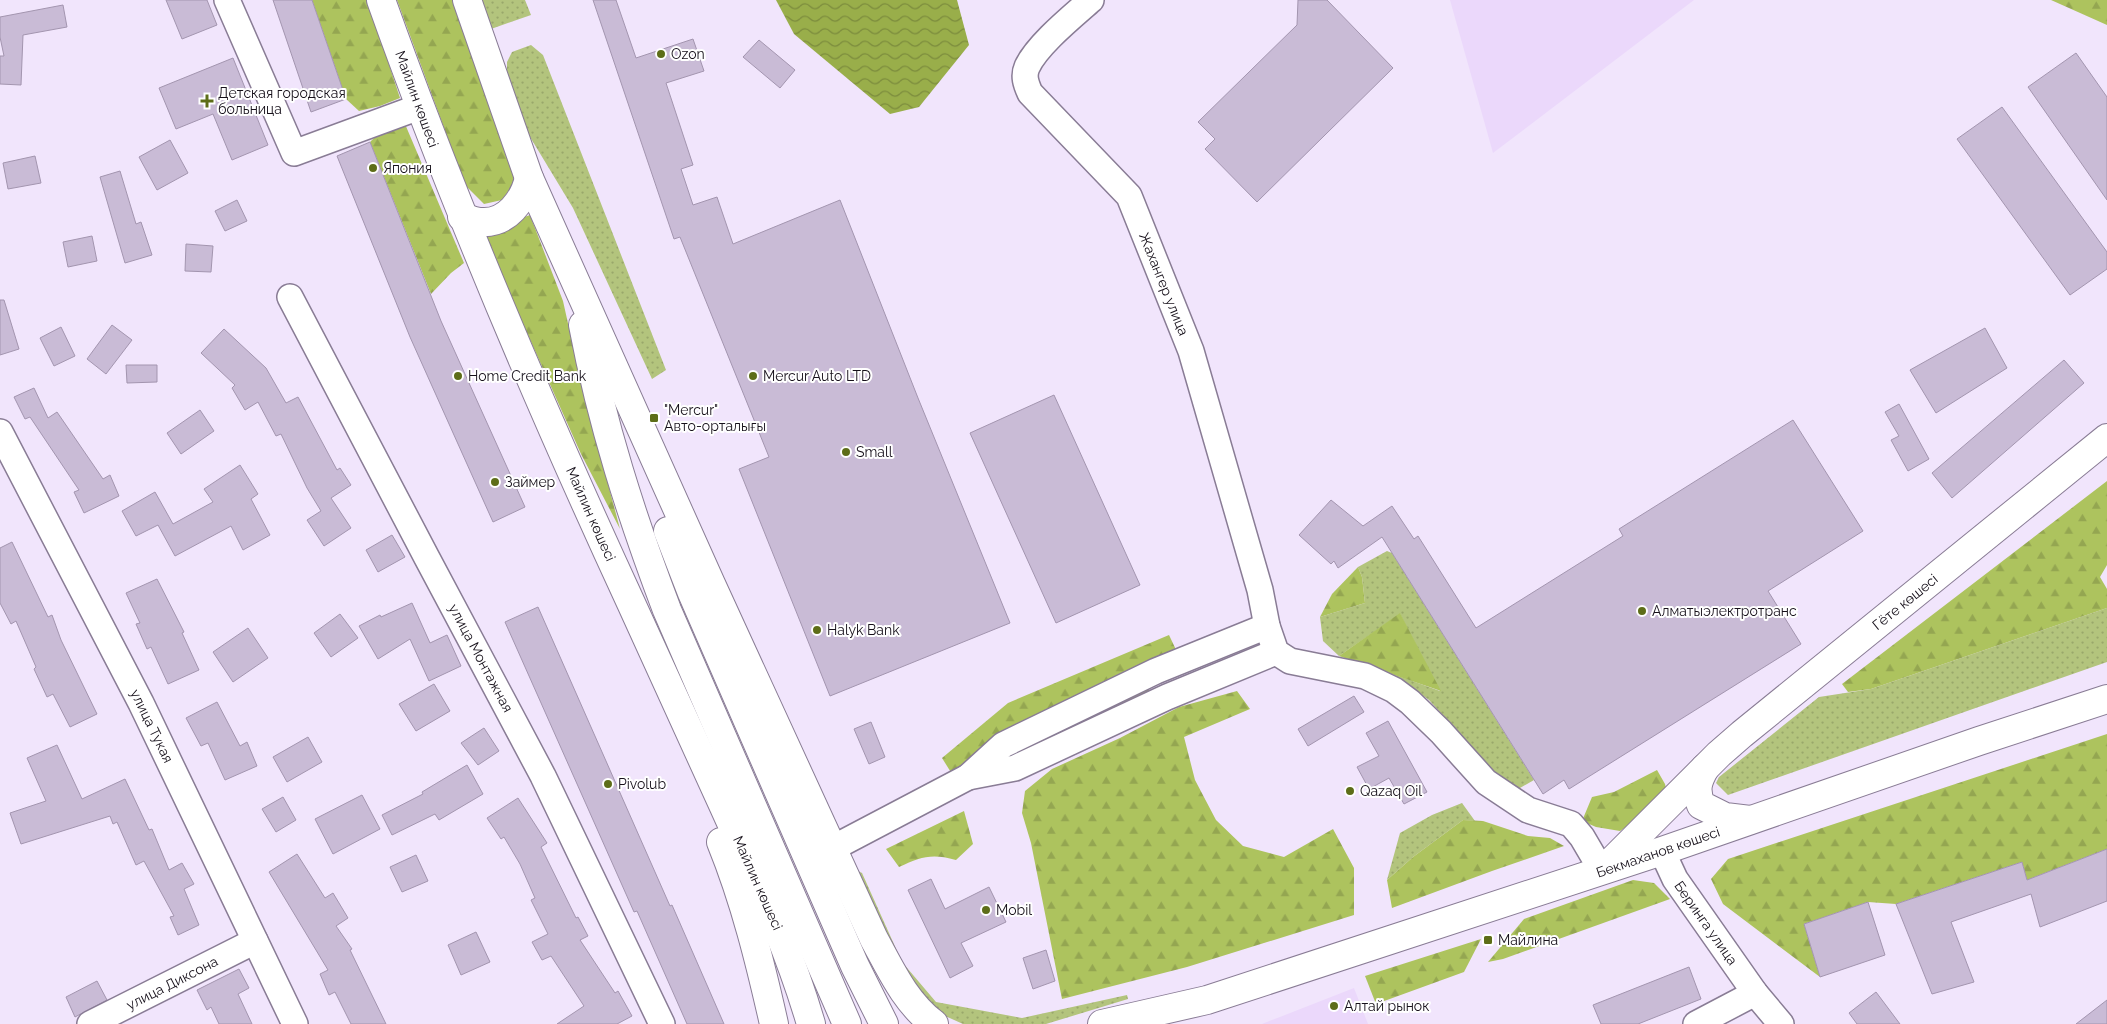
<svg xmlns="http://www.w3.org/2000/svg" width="2107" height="1024" viewBox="0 0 2107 1024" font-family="Raleway,sans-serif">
  <defs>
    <pattern id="grass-dots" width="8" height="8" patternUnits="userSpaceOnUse" patternTransform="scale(1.25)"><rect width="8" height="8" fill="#b3c47d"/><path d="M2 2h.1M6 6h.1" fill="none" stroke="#99a76b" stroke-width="1.8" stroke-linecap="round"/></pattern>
    <pattern id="forest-firs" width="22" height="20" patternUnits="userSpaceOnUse" patternTransform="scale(1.25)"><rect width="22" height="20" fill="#adc35e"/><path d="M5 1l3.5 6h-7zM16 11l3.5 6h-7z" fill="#94a651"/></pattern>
    <pattern id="water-waves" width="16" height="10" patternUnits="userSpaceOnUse" patternTransform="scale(1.25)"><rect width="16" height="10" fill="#99ae4a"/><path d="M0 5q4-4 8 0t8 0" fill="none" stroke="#7c8c3d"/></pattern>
  </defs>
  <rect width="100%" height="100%" fill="#f1e5fc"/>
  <!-- built -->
  <g fill="#ebd8fb">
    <polygon points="1450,0 1694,0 1493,153"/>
    <polygon points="1354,988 1368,1024 1262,1024"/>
  </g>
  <!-- grass -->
  <g fill="url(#grass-dots)">
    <polygon points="481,0 525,0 531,15 491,29"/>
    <polygon points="531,45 543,55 666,370 652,379 573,208 524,127 507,77 507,62 512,52"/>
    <polygon points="1387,551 1392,553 1534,780 1513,792 1429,700 1393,674 1440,691 1400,614 1339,656 1323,641 1320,617 1365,603 1362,577 1358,567"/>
    <polygon points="2107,608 2107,662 1728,795 1716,783 1719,777 1819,697 1871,689"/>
    <polygon points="1462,803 1475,821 1463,820 1413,857 1387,880 1400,833 1432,815"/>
    <polygon points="858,871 862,873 902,962 936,1002 1022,1018 1127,995 1128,999 1046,1024 963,1024 932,1010 895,968"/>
  </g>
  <!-- forest -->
  <g fill="url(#forest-firs)">
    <polygon points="312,0 368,0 400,98 380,106 359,111 346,99"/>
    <polygon points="397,0 459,0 515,172 512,186 502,200 484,204 465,185"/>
    <polygon points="2051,0 2107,0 2107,25"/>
    <polygon points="405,124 464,263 451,273 431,294 370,142 375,137"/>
    <polygon points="530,215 563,301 582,386 620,529 581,454 482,232"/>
    <polygon points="2107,481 2107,565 2100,577 2107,589 2107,608 1871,689 1848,692 1842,684"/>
    <polygon points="1358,567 1362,577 1365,603 1320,617 1332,594"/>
    <polygon points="1400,613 1441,691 1339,656"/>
    <polygon points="1169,635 1178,654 952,774 942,758 1008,703"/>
    <polygon points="1145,683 1152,694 1029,753 1034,737"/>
    <polygon points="1237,691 1250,709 1184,737 1195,780 1216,820 1243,846 1284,857 1333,829 1354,868 1354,915 1187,967 1062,999 1031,843 1022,813 1025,791 1052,769 1120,738 1179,707"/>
    <polygon points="2107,734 2107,849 2027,880 2022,862 1896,904 1868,902 1804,924 1820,977 1723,904 1711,879 1728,859"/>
    <polygon points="1657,770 1665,784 1667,793 1647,813 1620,831 1596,827 1582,821 1592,797 1614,792"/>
    <path d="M 964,811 L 973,844 L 956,860 C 931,853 921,857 899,867 L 886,849 Z"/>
    <polygon points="1463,820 1483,821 1528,836 1550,838 1564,846 1492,871 1392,908 1387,880 1413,857"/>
    <polygon points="1633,880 1654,883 1670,899 1503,959 1488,962 1524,919"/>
    <polygon points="1481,939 1464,972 1376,1004 1365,976"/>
  </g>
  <!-- water -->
  <polygon fill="url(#water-waves)" points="776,0 957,0 969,45 919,107 890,114 794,34"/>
  <!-- building -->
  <g fill="#c9bbd6" stroke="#a395af">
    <polygon points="166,0 207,0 217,25 182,39"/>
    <polygon points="273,0 312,0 346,99 311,112"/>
    <polygon points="593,0 616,0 636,58 693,39 704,71 666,83 693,165 681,169 693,205 717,197 733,244 840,200 918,398 1010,623 830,696 739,469 769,457 680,237 674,239"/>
    <polygon points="1298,0 1327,0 1393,68 1257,202 1205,149 1215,139 1198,122 1297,25"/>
    <polygon points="63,5 67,27 23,35 21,85 0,84 0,56 4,56 0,37 0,17"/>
    <polygon points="759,40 795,70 780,88 743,57"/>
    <polygon points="2076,53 2107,97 2107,200 2028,87"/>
    <polygon points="233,58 268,145 232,160 213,114 176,129 159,88"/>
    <polygon points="2002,107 2107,252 2107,269 2070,295 1957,139"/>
    <polygon points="170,140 188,173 157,190 139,157"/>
    <polygon points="370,142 441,321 525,507 493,522 410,337 337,156"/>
    <polygon points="35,156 41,183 8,189 3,163"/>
    <polygon points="120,171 136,224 141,222 152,255 125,263 100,177"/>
    <polygon points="237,200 247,221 225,231 215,211"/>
    <polygon points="92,236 97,261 68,267 63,242"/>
    <polygon points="186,244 213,246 211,272 185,271"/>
    <polygon points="0,300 4,300 19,349 0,355"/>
    <polygon points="112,325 132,340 106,374 87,359"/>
    <polygon points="61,327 75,356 54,366 40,338"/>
    <polygon points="1985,328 2007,368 1936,413 1910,370"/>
    <polygon points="224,329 266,368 286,403 298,397 337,470 340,468 351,485 331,498 351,528 324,546 307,520 321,511 307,488 281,434 276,436 258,402 245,410 232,388 235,385 201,353"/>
    <polygon points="2064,360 2084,383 1952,498 1932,473"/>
    <polygon points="126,365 157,365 157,382 127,383"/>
    <polygon points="34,388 48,418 57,412 103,479 110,475 119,496 84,513 74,492 79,490 30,417 25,419 14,397"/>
    <polygon points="1054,395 1140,585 1056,623 970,433"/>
    <polygon points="1899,404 1929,459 1908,471 1891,440 1899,436 1885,412"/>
    <polygon points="200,410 214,431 181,454 167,433"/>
    <polygon points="1793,420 1863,531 1768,591 1801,644 1569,789 1564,780 1543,794 1382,537 1338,568 1334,561 1331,564 1299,535 1331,500 1363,526 1392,506 1414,539 1418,536 1476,628 1623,536 1619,529"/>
    <polygon points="240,465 258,494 251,499 270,535 243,550 231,526 175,556 158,525 136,536 122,511 155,492 173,524 213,502 204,489"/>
    <polygon points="392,535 405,557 378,572 366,550"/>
    <polygon points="12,542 48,617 52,615 61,640 97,714 70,727 53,694 47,697 34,669 36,667 16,621 11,624 0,603 0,548"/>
    <polygon points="157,579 184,632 182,633 199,670 168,684 151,647 147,649 136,624 140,623 126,593"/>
    <polygon points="412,603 430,643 447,635 461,666 429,681 410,639 378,659 359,626 380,615 381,617"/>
    <polygon points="538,607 670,906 672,905 724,1024 687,1024 637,911 634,912 505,622"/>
    <polygon points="340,614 358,638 331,657 314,633"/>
    <polygon points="248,628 268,658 233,682 213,652"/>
    <polygon points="434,684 450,711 416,731 399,704"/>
    <polygon points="1354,696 1364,712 1308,746 1298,729"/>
    <polygon points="217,702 240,746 247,742 257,766 225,780 208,743 201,746 186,718"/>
    <polygon points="1388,721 1427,792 1404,804 1389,778 1369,789 1357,767 1379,756 1366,733"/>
    <polygon points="871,722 885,757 869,764 854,729"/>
    <polygon points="484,728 499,751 478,765 461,743"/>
    <polygon points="308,737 322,762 287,782 273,757"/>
    <polygon points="57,745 82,799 125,779 149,830 152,829 169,870 182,863 194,884 184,889 199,925 178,935 170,917 174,916 144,861 136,865 117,822 113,824 110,816 21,844 10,813 46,801 27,758"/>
    <polygon points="467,765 483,794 439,820 435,814 392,835 382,815 423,794 422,792"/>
    <polygon points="362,795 380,829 333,854 315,819"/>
    <polygon points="283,797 296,820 276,832 262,809"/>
    <polygon points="518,798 547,843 541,847 576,918 578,917 588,936 580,940 615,993 618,991 632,1016 617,1024 557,1024 584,1006 551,956 542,960 532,942 548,934 531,900 535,898 520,864 504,837 501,839 487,818"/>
    <polygon points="2107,849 2107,901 2040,927 2031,894 1951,922 1974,982 1932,994 1896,904 2022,862 2027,880"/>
    <polygon points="297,854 325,898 333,893 348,918 336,926 352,949 350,950 386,1024 351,1024 335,992 329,995 320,974 328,970 269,872"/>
    <polygon points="416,855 428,881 402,892 390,867"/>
    <polygon points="931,879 945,909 989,887 1006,922 961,943 973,966 950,978 908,890"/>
    <polygon points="1868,902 1885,955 1820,977 1804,924"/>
    <polygon points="476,932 490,962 461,975 448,945"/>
    <polygon points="1046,950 1055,981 1033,989 1023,958"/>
    <polygon points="1689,967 1701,999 1638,1024 1601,1024 1593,1005"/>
    <polygon points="239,969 249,988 238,994 252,1024 219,1024 211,1007 207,1010 197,990"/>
    <polygon points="97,981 107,1000 75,1017 66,997"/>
    <polygon points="1876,992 1900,1024 1857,1024 1849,1013"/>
    <polygon points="2107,1000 2107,1024 2076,1024"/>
  </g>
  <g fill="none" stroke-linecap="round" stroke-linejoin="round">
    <!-- minor casing -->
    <g stroke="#897c95" stroke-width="28">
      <g id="minor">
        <polyline points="227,0 294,153 419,107"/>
        <path d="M 1091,0 C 1073,16 1037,45 1027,67 C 1023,76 1026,84 1030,93 L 1129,196 L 1191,351 L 1260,590 L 1267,626 L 1276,652 L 1290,661 L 1365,676 L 1394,690 L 1410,702 L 1441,732 L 1486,782 L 1528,810 L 1571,824 L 1582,837 L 1602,871"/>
        <polyline points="290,297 427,558 543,776 662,1024"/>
        <polyline points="0,432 141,703 295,1024"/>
        <polyline points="968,777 1015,768 1167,697 1276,652"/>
        <polyline points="833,848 968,777 1003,745 1156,671 1267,626"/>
        <polyline points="1662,851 1675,879 1755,993 1781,1024"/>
        <polyline points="90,1024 255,941"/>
        <polyline points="1696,1024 1755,993"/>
      </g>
    </g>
    <!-- major casing -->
    <g stroke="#897c95" stroke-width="30">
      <g id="major">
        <path d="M 381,0 C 454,205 540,406 631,603 C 662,671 693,739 724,807 C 756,878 789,948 811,1024"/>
        <path d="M 467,0 L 529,178 L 711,584 L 874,939 C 891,970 905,1002 934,1024"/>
        <path d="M 462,217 C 468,219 475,222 481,222 C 507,224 524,200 529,178"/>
        <path d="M 583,325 C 602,425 631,515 667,610 L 847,1024"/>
        <polyline points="668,531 692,593 855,966 884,1024"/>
        <path d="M 1705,768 C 1697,782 1695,790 1701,805 L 1725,817 L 1750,820"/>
        <path d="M 721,842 C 745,901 760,962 774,1024"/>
        <polyline points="1607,866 1719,754 1742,734 2107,438"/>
        <polyline points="1102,1024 1207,1000 1662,851 1979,741 2107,699"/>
      </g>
    </g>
    <!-- minor -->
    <use href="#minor" stroke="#fff" stroke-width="25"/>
    <!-- major -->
    <use href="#major" stroke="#fff" stroke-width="28"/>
  </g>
  <!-- markers -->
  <g fill="#5d6d18" stroke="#fff" stroke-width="2">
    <circle cx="661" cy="54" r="5"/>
    <path d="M204.5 93.5h5v5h5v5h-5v5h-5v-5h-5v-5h5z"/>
    <circle cx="373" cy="168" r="5"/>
    <circle cx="458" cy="376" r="5"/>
    <circle cx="753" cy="376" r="5"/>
    <rect x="649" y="413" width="10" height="10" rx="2.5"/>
    <circle cx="846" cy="452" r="5"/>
    <circle cx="495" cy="482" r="5"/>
    <circle cx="1642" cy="611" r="5"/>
    <circle cx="817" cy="630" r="5"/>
    <circle cx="608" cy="784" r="5"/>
    <circle cx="1350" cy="791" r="5"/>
    <circle cx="986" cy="910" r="5"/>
    <rect x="1483" y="935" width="10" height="10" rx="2.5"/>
    <circle cx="1334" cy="1006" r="5"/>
  </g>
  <g text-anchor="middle" stroke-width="4" stroke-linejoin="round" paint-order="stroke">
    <!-- poi labels -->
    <g font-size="14" fill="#16101a" stroke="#fff" text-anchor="start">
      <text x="671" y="59">Ozon</text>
      <text x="218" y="98">Детская городская<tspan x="218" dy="16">больница</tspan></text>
      <text x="383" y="173">Япония</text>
      <text x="468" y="381">Home Credit Bank</text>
      <text x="763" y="381">Mercur Auto LTD</text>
      <text x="664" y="415">"Mercur"<tspan x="664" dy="16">Авто-орталығы</tspan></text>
      <text x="856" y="457">Small</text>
      <text x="505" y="487">Займер</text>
      <text x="1652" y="616">Алматыэлектротранс</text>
      <text x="827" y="635">Halyk Bank</text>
      <text x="618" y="789">Pivolub</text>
      <text x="1360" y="796">Qazaq Oil</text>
      <text x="996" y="915">Mobil</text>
      <text x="1498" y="945">Майлина</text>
      <text x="1344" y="1011">Алтай рынок</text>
    </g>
    <!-- street labels -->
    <g font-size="14" fill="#16101a" stroke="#fff">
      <text transform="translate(417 99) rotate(70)" y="5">Майлин көшесі</text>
      <text transform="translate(1164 284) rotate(68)" y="5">Жахангер улица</text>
      <text transform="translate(591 514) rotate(66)" y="5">Майлин көшесі</text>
      <text transform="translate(1905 602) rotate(-39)" y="5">Гёте көшесі</text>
      <text transform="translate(481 658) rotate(62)" y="5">улица Монтажная</text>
      <text transform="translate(152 726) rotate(64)" y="5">улица Тукая</text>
      <text transform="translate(1658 852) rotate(-19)" y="5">Бекмаханов көшесі</text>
      <text transform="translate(758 883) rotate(66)" y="5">Майлин көшесі</text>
      <text transform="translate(1706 923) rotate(55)" y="5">Беринга улица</text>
      <text transform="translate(172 983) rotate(-27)" y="5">улица Диксона</text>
    </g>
  </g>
</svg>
